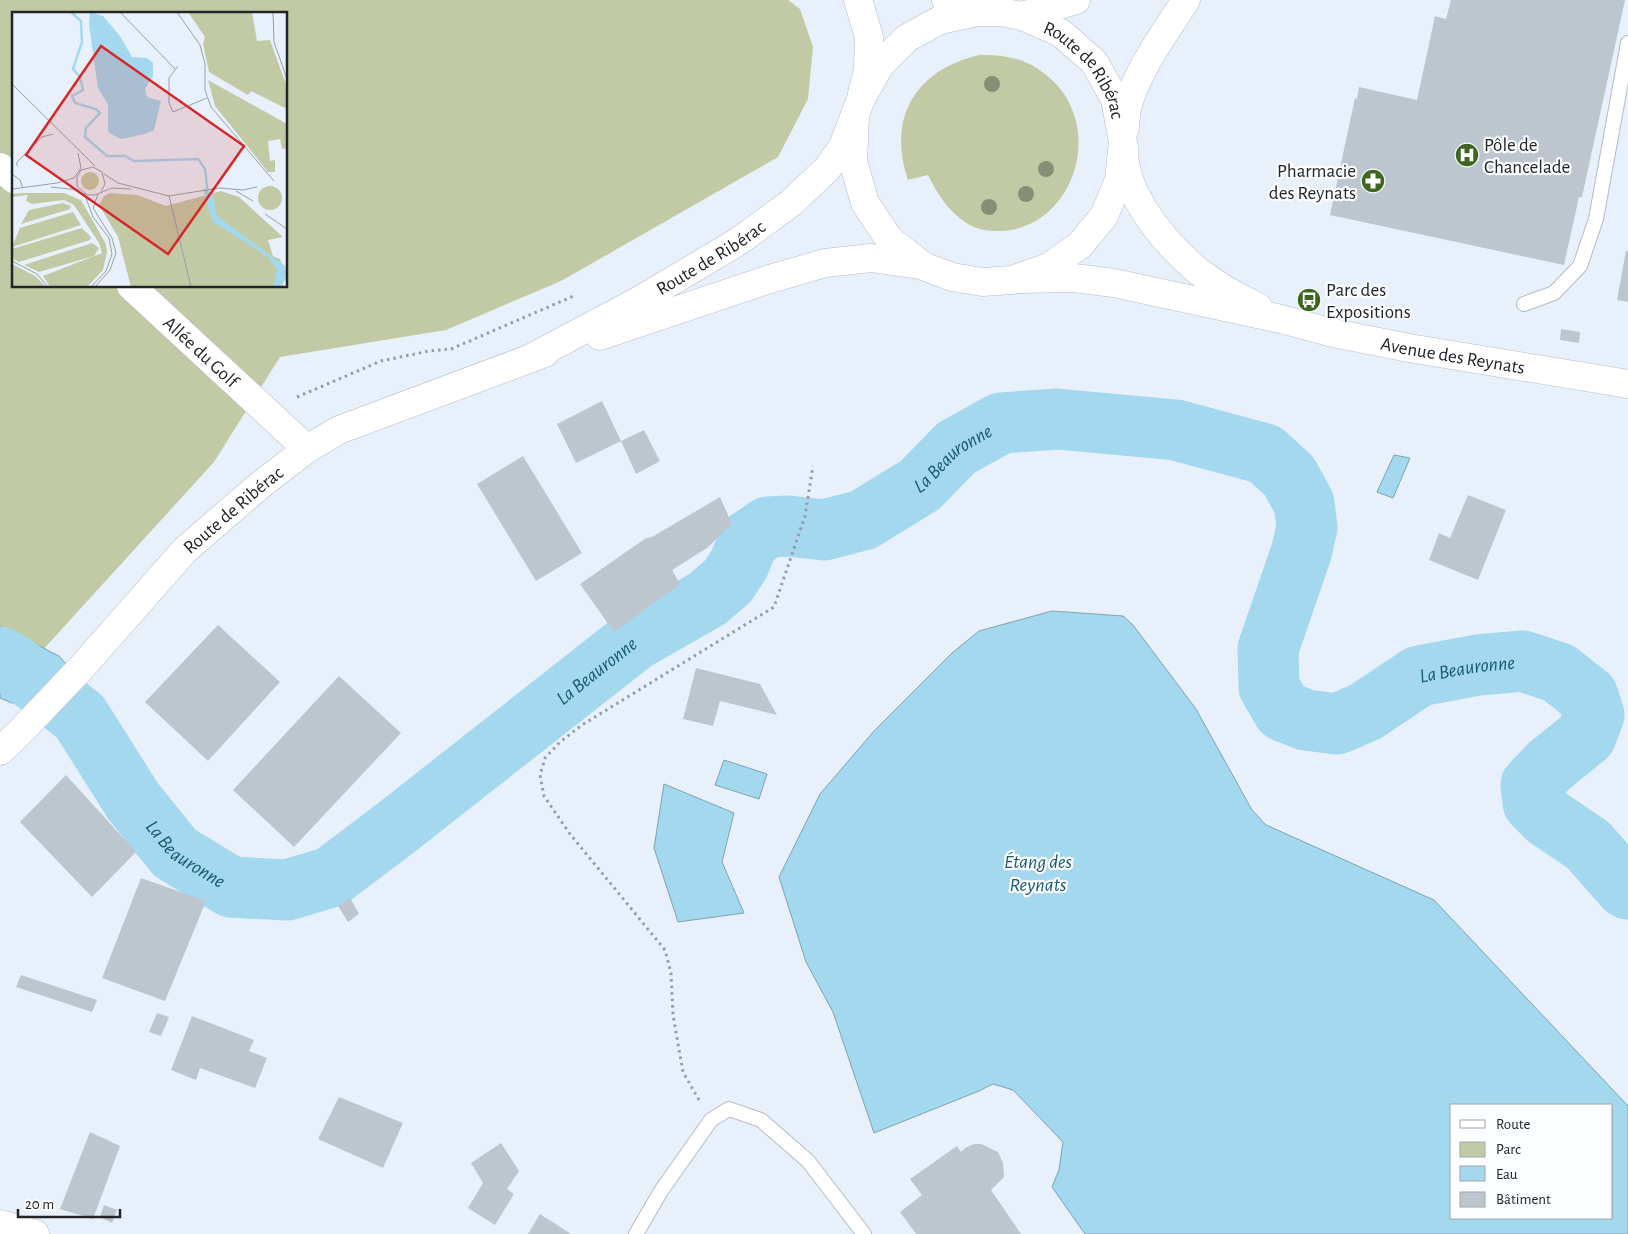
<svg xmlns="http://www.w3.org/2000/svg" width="1628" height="1234" viewBox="0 0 1628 1234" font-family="'Alegreya Sans',sans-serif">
  <rect width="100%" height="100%" fill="#e8f1fb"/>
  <!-- green -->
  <g fill="#c1caa5" fill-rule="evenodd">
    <path d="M 0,0 L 788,0 L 800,9 L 813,47 L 808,99 L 778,157 L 561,281 L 446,330 L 280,357 L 214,462 L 0,697 ZM 14,14 L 286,14 L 286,286 L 14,286 Z"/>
    <path d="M 979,55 C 1011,54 1034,61 1057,85 C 1103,136 1071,228 1001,231 C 987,231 976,230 965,222 C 948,211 937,193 928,175 L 908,180 C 887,118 915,70 979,55 Z"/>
  </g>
  <!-- water -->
  <g fill="#a3d8ef" stroke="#7ca2b3" fill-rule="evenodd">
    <polygon points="1394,455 1410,458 1393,498 1377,492"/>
    <path d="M 1052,611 L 1123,616 L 1133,625 L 1196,709 L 1252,810 L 1266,825 L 1434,900 L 1628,1106 L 1628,1234 L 1085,1234 L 1052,1187 L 1059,1170 L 1063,1142 L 1013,1090 L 993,1084 L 979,1091 L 874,1133 L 833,1012 L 806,962 L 779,877 L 820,794 L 874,731 L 952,653 L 979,631 ZM 1452,1105 L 1612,1105 L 1612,1218 L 1452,1218 Z"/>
    <polygon points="0,626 59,656 90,691 59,721 28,703 12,703 0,698"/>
    <polygon points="724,760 767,774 759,799 715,785"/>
    <polygon points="664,784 734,813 722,862 744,913 678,922 654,848"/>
  </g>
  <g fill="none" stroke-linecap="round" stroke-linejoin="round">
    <!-- river -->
    <path stroke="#a3d8ef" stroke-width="61" id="s1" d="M 0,657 L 14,665 L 80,717 L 133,801 L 175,853 L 231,887 L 287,890 L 331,877 L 397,827 L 635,640 L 707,599 L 728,581 L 739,564 L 749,540 L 768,527 L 788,526 L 824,530 L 863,520 L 920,485 L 956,448 L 1001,423 L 1057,419 L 1176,430 L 1265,454 L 1289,476 L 1304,503 L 1307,527 L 1302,550 L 1268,649 L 1269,687 L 1283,711 L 1306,720 L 1337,724 L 1365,712 L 1419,676 L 1478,665 L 1523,661 L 1559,673 L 1588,696 L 1594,715 L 1586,736 L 1549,766 L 1531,785 L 1533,803 L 1548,818 L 1588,845 L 1625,887 L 1628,889"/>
  </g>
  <!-- building -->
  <g fill="#bdc6cf">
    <polygon points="1451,0 1625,0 1582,197 1579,197 1564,265 1330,215 1355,98 1357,99 1359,87 1417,100 1435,16 1446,19"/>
    <polygon points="1626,251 1628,251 1628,302 1617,300"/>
    <polygon points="1561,329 1580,332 1579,343 1560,340"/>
    <polygon points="602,401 621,441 644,430 660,461 636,474 621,441 576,463 557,424"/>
    <polygon points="523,456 582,553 536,581 477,484"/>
    <polygon points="1468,495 1506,510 1478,580 1429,560 1439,533 1450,538"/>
    <polygon points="720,497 732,524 707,548 672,570 680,584 614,632 580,584 646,538 652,537"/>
    <polygon points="218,625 280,682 208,761 145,702"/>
    <polygon points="696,668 760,684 777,715 720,701 713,726 683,719"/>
    <polygon points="339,676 401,733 294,847 233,790"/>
    <polygon points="66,775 136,852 92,897 20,822"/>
    <polygon points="141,878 206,901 165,1001 102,978"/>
    <polygon points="350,898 359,914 348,922 338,906"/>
    <polygon points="21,975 97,1000 92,1012 16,987"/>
    <polygon points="157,1013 169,1017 161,1036 149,1032"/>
    <polygon points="192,1016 254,1040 249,1051 267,1058 255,1088 200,1068 196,1080 171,1070"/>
    <polygon points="339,1097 403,1123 383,1168 318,1139"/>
    <polygon points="90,1132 120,1146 93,1219 60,1209"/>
    <polygon points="501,1143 519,1171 507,1189 514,1194 495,1225 468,1208 483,1183 471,1163"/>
    <polygon points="974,1144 981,1144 998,1152 1003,1163 1004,1177 991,1190 1021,1234 916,1234 900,1212 922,1195 910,1179 957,1146 961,1152 965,1148"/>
    <polygon points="104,1205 117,1210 112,1223 100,1217"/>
    <polygon points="540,1214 571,1234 528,1234"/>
  </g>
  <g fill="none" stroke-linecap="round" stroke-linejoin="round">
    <!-- service casing -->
    <g stroke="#b3bbc5" stroke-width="16">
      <g id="service">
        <polyline points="1524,304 1554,293 1580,266 1596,219 1628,43"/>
        <polyline points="636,1234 661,1191 711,1120 729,1109 761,1120 808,1161 864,1234"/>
      </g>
    </g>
    <!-- minor casing -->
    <g stroke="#b3bbc5" stroke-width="29">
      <g id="minor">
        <polyline points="858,0 869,37 868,70 862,94"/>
        <polyline points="946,0 977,12"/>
        <polyline points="0,167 14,179"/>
        <path id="s2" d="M 131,286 L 307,449"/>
      </g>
    </g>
    <!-- secondary casing -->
    <g stroke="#b3bbc5" stroke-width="29">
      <g id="secondary">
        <path d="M 1124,148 C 1124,155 1124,161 1126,168 C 1134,206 1168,246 1198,271 C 1216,285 1237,297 1258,307"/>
        <path id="s3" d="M 1020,279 L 1074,278 L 1114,283 L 1281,319 L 1333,333 L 1409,348 L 1628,384"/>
      </g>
    </g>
    <!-- primary casing -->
    <g stroke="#b3bbc5" stroke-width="29">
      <g id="primary">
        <polyline points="1022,16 1076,0"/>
        <path d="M 1125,128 C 1125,122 1126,115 1127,109 C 1135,73 1166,31 1186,0"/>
        <polyline points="600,336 770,279 825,263 871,258 920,265"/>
        <path id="s4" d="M 529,359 L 640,300 L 736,243 L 791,203 L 827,169 L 843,146 L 861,99 L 880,65 L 907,38 L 940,20 L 977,12 L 1000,12 L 1022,16 L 1061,33 L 1094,62 L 1115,99 L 1123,142 L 1119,180 L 1104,216 L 1080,245 L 1049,267 L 1012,280 L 982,282 L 952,277 L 923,266 L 889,239 L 865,203 L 853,161 L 855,117"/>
        <path id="s5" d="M 0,751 L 21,731 L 82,667 L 185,550 L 259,486 L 307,449 L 339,430 L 545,353"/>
        <polyline points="0,1224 35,1234"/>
      </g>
    </g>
    <!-- path -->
    <g stroke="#959ca3" stroke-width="3" stroke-dasharray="2.5 4" stroke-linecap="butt">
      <polyline points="297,397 381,361 429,351 451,349 576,295"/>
      <polyline points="699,1100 683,1072 673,1015 671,973 665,950 570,834 544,796 540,775 545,758 560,742 582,725 774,607 805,516 813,466"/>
    </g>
    <!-- service -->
    <use href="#service" stroke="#fff" stroke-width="14"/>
    <!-- minor -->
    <use href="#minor" stroke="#fff" stroke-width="28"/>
    <!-- secondary -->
    <use href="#secondary" stroke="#fff" stroke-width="28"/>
    <!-- primary -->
    <use href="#primary" stroke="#fff" stroke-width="28"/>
  </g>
  <!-- trees -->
  <g fill="#868f76">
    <circle cx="992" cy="84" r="8"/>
    <circle cx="1046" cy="169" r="8"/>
    <circle cx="1026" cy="194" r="8"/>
    <circle cx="989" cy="207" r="8"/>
  </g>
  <!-- icons -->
  <defs>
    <g id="hospital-disc" transform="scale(1.25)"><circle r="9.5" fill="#3f6621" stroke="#fbfdff"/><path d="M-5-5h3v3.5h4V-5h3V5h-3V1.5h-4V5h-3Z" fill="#fff"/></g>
    <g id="pharmacy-disc" transform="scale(1.25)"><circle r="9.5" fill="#3f6621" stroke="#fbfdff"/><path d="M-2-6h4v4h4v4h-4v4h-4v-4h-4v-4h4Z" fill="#fff"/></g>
    <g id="bus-disc" transform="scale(1.25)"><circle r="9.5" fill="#3f6621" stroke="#fbfdff"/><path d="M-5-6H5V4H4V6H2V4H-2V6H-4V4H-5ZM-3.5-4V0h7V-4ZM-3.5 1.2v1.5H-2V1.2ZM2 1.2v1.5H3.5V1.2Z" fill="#fff"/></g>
  </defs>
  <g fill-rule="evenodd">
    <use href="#hospital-disc" x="1467" y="155"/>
    <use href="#pharmacy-disc" x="1373" y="181"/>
    <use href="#bus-disc" x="1309" y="300"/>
  </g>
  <g text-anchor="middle" stroke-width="4.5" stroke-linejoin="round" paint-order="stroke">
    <!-- street labels -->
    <g font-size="19" fill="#212428" stroke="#fbfdff">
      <text dy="7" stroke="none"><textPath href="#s4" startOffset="718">Route de Ribérac</textPath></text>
      <text dy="7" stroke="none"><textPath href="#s4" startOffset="208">Route de Ribérac</textPath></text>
      <text dy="7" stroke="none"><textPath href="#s2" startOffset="96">Allée du Golf</textPath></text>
      <text dy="7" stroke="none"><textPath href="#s3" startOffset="441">Avenue des Reynats</textPath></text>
      <text dy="7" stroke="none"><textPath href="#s5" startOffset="336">Route de Ribérac</textPath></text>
    </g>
    <!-- poi labels -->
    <g font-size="19" fill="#212428" stroke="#fbfdff" text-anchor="start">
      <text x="1484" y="151">Pôle de<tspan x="1484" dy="22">Chancelade</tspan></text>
      <text x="1356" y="177" text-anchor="end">Pharmacie<tspan x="1356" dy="22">des Reynats</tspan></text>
      <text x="1326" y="296">Parc des<tspan x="1326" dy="22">Expositions</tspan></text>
    </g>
    <!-- water labels -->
    <g font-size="20" font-style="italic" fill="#165971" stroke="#fbfdff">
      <text dy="7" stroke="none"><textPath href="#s1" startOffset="1205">La Beauronne</textPath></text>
      <text dy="7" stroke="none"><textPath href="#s1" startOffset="770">La Beauronne</textPath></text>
      <text dy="7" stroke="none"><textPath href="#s1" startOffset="2015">La Beauronne</textPath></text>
      <text dy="7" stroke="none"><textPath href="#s1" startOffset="275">La Beauronne</textPath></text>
      <text x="1038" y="868">Étang des<tspan x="1038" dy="23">Reynats</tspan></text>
    </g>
  </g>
  <!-- overview -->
  <g transform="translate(12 12)">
    <rect width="275" height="275" fill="#e8f1fb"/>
    <path d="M 176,0 L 240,0 L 245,29 L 258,28 L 275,75 L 275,97 L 239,79 L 236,83 L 197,60 L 191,32 L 193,25 ZM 196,68 L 275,112 L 275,136 L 270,137 L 268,127 L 256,129 L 258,149 L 263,148 L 263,160 L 256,160 L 203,94 ZM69 169a9 9 0 1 1 18 0a9 9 0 1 1-18 0ZM246 186a12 12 0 1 1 24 0a12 12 0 1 1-24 0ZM 209,179 L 227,185 L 271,225 L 256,228 L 261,244 L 268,247 L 273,259 L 268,275 L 119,275 L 106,225 L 87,193 L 92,184 L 98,181 L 125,183 L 154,194 ZM 9,181 L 52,181 L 69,188 L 94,232 L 95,240 L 91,258 L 75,275 L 38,275 L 31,264 L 90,241 L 87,231 L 62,193 L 52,188 L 20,192 L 14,189 L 16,183 L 0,185 L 0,182 ZM 51,191 L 59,194 L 58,197 L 9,212 L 17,198 ZM 61,200 L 69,213 L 0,235 L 8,216 ZM 70,216 L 79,225 L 78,228 L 7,250 L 0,246 L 0,237 ZM 80,231 L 87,236 L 82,244 L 27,260 L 12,253 ZM 0,252 L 23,264 L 34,275 L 0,275 Z" fill="#c1caa5"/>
    <path d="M 78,0 L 91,4 L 108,24 L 120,45 L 135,46 L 141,51 L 141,64 L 133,77 L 135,85 L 149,89 L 142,118 L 133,122 L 109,127 L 96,120 L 96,93 L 86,76 L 77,13 ZM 191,176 L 201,183 L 205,204 L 273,254 L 275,264 L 269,275 L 261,275 L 265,258 L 256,245 L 200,209 Z" fill="#a3d8ef"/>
    <path fill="none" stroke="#a3d8ef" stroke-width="2.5" d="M 59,0 L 69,9 L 70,30 L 61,57 L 68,65 L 71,78 L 60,84 L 63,91 L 84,97 L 88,101 L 74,116 L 73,125 L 95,144 L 113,144 L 122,149 L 186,147 L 193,157 L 196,183"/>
    <path fill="none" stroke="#989fa7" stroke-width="1" d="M 108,0 L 163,57M 165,0 L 188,33 L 193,52 L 193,78 L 199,95 L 262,169M 261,0 L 262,30 L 275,67M 166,54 L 157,66 L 157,91 L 161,100 L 195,86M 0,72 L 83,154M 5,154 L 5,150 L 30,125 L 41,122M 0,162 L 8,168 L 11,176M 92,162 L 106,171 L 157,184 L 207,176 L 231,178 L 245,175M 39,175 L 67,178M 0,177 L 45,171 L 62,166 L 69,156 L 66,141M 224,179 L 241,189M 89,180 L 93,172 L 90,160 L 81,155 L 69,158 L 65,165 L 65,174 L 75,183 L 83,183 L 100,176 L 119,177M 72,181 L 81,205 L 97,226 L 100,242 L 94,259 L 79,275M 157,184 L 179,275M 253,202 L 275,217M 0,249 L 25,262 L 36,275M 83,275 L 98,258 L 104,241 L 100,226 L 81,196 L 86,182"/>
    <path fill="#d62828" fill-opacity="0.15" stroke="#d62828" stroke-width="2.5" d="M 89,34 L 232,134 L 156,242 L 14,143 Z"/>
    <rect width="275" height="275" fill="none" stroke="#212428" stroke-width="2.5"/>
  </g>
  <!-- legend -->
  <rect x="1450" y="1104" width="162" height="115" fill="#fbfdff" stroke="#a4a6a9"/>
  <rect x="1460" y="1120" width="25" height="8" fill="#ffffff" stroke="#a4a6a9"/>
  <text x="1496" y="1129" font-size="15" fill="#212428">Route</text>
  <rect x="1460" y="1142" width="25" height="15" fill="#c1caa5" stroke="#a4a6a9"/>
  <text x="1496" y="1154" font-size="15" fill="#212428">Parc</text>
  <rect x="1460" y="1166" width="25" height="15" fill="#a3d8ef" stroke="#a4a6a9"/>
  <text x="1496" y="1179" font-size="15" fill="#212428">Eau</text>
  <rect x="1460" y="1192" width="25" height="15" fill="#bdc6cf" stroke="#a4a6a9"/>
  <text x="1496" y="1204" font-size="15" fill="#212428">Bâtiment</text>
  <!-- scale -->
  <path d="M18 1209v8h102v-8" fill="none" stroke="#212428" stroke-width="2.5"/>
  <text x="25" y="1209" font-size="15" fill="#212428" stroke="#fbfdff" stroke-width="4" paint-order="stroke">20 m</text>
</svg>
